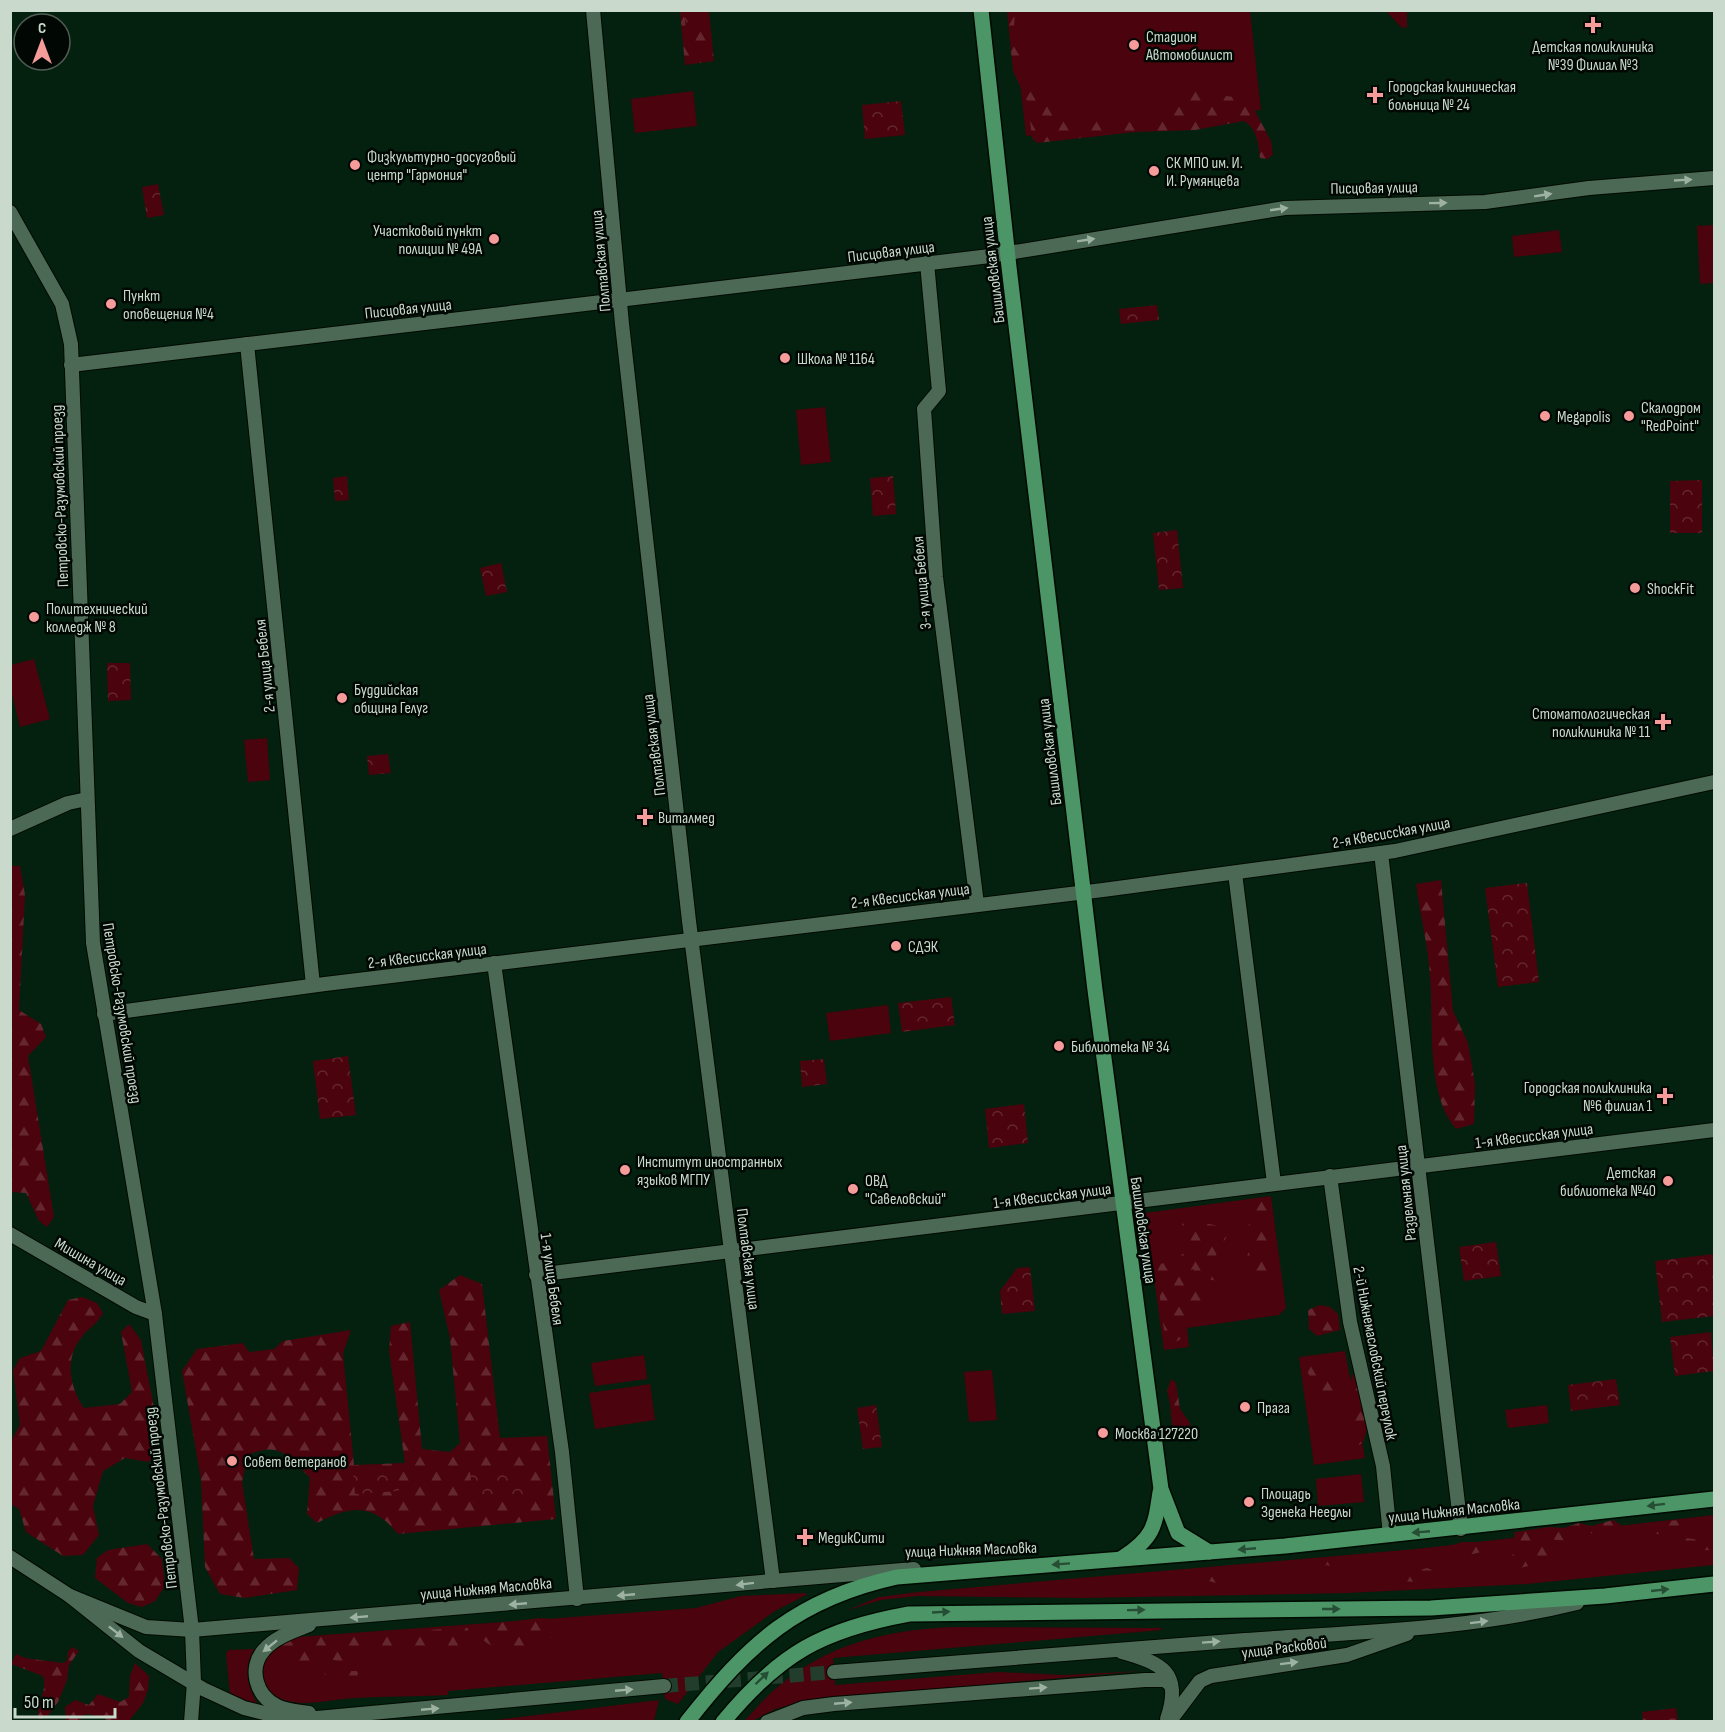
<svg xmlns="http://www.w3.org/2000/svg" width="1725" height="1732" viewBox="0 0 1725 1732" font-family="'Sofia Sans Condensed',sans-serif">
  <defs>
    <pattern id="forest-firs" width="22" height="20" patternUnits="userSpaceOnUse" patternTransform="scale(1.5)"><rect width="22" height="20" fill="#4b030d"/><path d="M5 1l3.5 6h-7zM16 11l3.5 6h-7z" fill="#64272f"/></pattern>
    <pattern id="park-crowns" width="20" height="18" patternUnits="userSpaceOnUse" patternTransform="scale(1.5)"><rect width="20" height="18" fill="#4b030d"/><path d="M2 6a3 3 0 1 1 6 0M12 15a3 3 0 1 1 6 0" fill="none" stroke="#64272f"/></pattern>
  </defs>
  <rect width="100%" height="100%" fill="#04210f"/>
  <!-- green -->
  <g fill="#4b030d">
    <polygon points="1012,11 1250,11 1261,110 1026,136"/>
    <polygon points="1386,11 1407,11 1407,28 1401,27"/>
    <polygon points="693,91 697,126 635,133 631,99"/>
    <polygon points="1714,225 1714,283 1700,284 1697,226"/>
    <polygon points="1559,230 1562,252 1514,257 1512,236"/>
    <polygon points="825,407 831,462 801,465 796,410"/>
    <polygon points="34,659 50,719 20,727 11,690 11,665"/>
    <polygon points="267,738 270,780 248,782 244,740"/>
    <polygon points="888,1005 891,1033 830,1041 826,1013"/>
    <polygon points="1271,1196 1286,1308 1279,1315 1187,1328 1189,1347 1164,1350 1145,1213"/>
    <polygon points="1345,1351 1365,1458 1314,1465 1299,1357"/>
    <polygon points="644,1355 647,1379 595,1386 591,1363"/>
    <polygon points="992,1370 997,1420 969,1422 964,1372"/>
    <polygon points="650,1384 655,1420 595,1429 589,1393"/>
    <polygon points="1547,1405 1549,1423 1508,1428 1505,1410"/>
    <polygon points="1361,1474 1364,1502 1318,1506 1316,1479"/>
    <polygon points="1714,1515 1714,1565 1527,1584 1348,1593 1082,1598 917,1596 881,1600 845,1611 879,1597 919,1592 1416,1549"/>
    <path d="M 806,1593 L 806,1595 L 775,1611 L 718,1652 L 678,1704 L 665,1699 L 662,1673 L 448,1691 L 448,1695 C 417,1697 386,1696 355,1698 C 332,1699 303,1708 281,1699 C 264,1692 259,1672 266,1656 L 284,1640 L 296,1637 L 696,1608 L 741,1596 Z"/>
    <path d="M 954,1627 L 1161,1628 L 1162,1630 L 833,1658 L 835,1685 L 998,1672 L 1064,1675 L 1143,1671 L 814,1699 L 775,1709 L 752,1721 L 744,1722 C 801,1652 867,1631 954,1627 Z"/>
    <path d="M 254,1649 C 243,1669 247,1686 258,1705 L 230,1695 L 226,1654 L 228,1650 Z"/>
    <polygon points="659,1700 654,1721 488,1721"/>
  </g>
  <!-- forest -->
  <g fill="url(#forest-firs)">
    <polygon points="680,11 709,11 714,61 685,65"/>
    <path d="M 1007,11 L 1015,11 L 1014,27 L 1023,73 L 1055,105 L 1071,115 L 1091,121 L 1141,122 L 1173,108 L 1189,85 L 1200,94 L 1248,98 L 1271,141 L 1273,154 L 1268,159 L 1260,158 C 1258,143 1257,129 1244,121 L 1195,130 L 1135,132 L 1037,143 L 1032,138 L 1028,103 L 1013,71 Z"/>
    <polygon points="10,866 20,866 25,895 19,1010 41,1024 46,1037 28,1056 54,1217 47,1227 39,1221 26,1193 11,1192"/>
    <path d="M 1441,880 L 1453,1011 L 1468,1043 L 1475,1084 L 1474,1124 L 1456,1129 C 1425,1093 1434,1021 1430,976 C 1428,945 1420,914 1416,884 Z"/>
    <path d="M 1260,1202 L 1265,1202 L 1268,1209 L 1275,1277 L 1274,1283 L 1270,1286 C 1256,1278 1253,1269 1247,1256 L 1251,1246 C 1246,1233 1248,1211 1260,1202 Z"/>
    <path d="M 1190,1215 L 1200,1216 L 1205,1223 L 1223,1227 L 1226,1238 L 1211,1264 L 1219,1275 L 1216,1281 L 1198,1276 L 1193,1269 L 1181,1276 L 1183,1282 C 1192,1287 1200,1283 1210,1290 L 1204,1310 L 1194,1314 L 1181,1339 L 1173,1343 L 1165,1338 L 1157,1274 L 1159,1264 C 1185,1259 1191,1251 1182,1224 Z"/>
    <path d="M 460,1275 L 482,1284 L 500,1438 L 547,1436 L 556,1519 L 398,1534 C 372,1502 350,1506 317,1523 L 307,1514 L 310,1478 C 288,1456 280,1441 248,1455 L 242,1482 L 254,1559 L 289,1558 L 299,1568 L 297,1590 L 245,1598 L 220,1594 L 205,1567 L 201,1479 L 182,1371 L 197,1349 L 243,1343 L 249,1352 L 274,1349 L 283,1341 L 351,1330 L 343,1353 L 354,1465 L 405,1463 L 389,1351 L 391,1326 L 410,1322 L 422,1449 L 450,1452 L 460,1443 L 450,1338 L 439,1290 Z"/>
    <path d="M 82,1297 L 97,1303 L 103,1313 C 97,1325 88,1328 81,1338 C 64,1359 70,1388 84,1408 L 120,1404 L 132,1392 L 121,1332 L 129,1324 L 141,1340 L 154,1408 L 157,1447 L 149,1462 L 125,1458 L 103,1471 L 93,1506 L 99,1535 L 83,1555 L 63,1556 L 26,1532 L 19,1509 L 11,1504 L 11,1441 L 20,1425 L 13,1370 L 20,1358 L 41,1351 L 68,1300 Z"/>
    <polygon points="1320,1305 1330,1307 1338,1314 1340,1330 1317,1336 1309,1329 1308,1310"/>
    <path d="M 1311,1364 L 1328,1365 C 1337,1379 1337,1392 1331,1408 L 1324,1411 C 1315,1398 1315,1384 1307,1371 Z"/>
    <polygon points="1358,1373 1368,1425 1363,1443 1359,1445 1352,1442 1351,1419 1354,1406 1347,1395 1352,1375"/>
    <path d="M 1171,1379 L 1176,1383 L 1180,1409 L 1190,1423 L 1192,1435 L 1180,1439 L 1174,1435 C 1170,1420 1172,1405 1167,1391 Z"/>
    <path d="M 1695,1519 L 1700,1526 L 1693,1532 C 1677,1532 1670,1537 1652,1533 L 1647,1527 L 1666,1521 Z"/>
    <polygon points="1613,1520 1626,1528 1617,1536 1589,1533 1568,1541 1548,1539 1553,1559 1550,1567 1534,1560 1528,1566 1517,1569 1509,1560 1519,1545 1513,1541 1515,1532 1549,1527 1564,1528 1579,1523 1591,1526"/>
    <polygon points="1685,1538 1710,1541 1710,1550 1689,1551 1679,1547 1678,1540"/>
    <polygon points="1462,1542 1476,1542 1499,1548 1464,1556 1450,1555 1453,1545"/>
    <polygon points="147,1544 162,1559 165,1586 155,1601 142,1607 128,1603 95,1578 97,1558 108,1550"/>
    <path d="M 1342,1558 L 1354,1560 L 1356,1565 L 1353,1575 L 1339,1577 L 1331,1566 L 1326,1565 L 1311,1577 L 1304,1571 L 1306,1564 C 1318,1558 1332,1563 1342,1558 Z"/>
    <path d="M 1427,1568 L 1435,1571 C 1427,1585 1405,1584 1393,1576 L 1397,1571 L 1410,1573 Z"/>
    <path d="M 1208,1574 L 1215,1575 L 1218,1578 L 1236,1576 L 1240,1579 L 1235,1588 C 1224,1587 1218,1582 1207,1581 Z"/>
    <path d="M 540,1618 L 552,1619 L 557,1627 L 557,1636 C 547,1638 539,1644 530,1647 C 514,1652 486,1651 479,1633 L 498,1623 Z"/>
    <path d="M 456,1628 L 468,1628 C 470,1639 463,1642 455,1648 L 438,1644 L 419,1656 L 408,1656 L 399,1647 L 405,1635 C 421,1629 439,1630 456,1628 Z"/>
    <polygon points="381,1632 396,1635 394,1645 382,1650 378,1648 374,1636"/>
    <path d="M 358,1634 L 364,1636 L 367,1644 L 362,1657 L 348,1658 L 343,1662 L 333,1660 L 328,1655 C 313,1664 298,1665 281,1660 L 277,1648 C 299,1633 333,1636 358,1634 Z"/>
    <path d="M 73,1647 L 79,1651 L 69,1665 L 67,1680 L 58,1702 L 46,1718 L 39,1719 C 35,1703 48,1694 43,1676 L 11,1664 L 16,1654 L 25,1658 L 63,1663 L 67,1661 L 68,1651 Z"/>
    <polygon points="135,1663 149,1676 148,1690 143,1703 129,1721 108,1721 103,1717 86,1714 79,1721 66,1721 65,1707 75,1700 89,1705 98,1694 120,1702 129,1697 130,1676"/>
    <path d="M 343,1671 L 359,1671 L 357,1676 C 344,1682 333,1686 324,1673 Z"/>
  </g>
  <!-- park -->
  <g fill="url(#park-crowns)">
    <polygon points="684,11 705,11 706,28 686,30"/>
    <polygon points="901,101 905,135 865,139 862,105"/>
    <polygon points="158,184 164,215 147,218 142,187"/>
    <polygon points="1157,305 1159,320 1121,324 1119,309"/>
    <polygon points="347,476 349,500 335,501 333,478"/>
    <polygon points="893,476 896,514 873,516 870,478"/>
    <polygon points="1702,480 1702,533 1670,533 1670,481"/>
    <polygon points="1177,530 1183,588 1159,590 1153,533"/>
    <polygon points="501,563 507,592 486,596 480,568"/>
    <polygon points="107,663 130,663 131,700 108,701"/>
    <polygon points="388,754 391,773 369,775 367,756"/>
    <polygon points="1527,883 1539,982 1498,987 1485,888"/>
    <polygon points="951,997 955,1025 902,1032 898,1003"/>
    <polygon points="348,1056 356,1115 320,1119 313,1061"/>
    <polygon points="824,1059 827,1084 802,1087 800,1061"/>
    <polygon points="1024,1104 1028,1143 989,1148 985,1109"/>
    <polygon points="1496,1242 1501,1276 1464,1281 1459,1247"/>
    <polygon points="1714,1254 1714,1316 1662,1322 1655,1261"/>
    <polygon points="1030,1267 1035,1311 1002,1314 1000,1291 1017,1268"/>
    <polygon points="1711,1332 1714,1371 1675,1376 1670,1337"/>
    <polygon points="1616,1379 1620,1405 1571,1411 1568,1385"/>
    <polygon points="876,1405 882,1447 863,1449 857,1408"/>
    <polygon points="521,1466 524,1498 473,1503 470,1471"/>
    <polygon points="397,1467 399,1491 355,1494 353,1470"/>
    <polygon points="1676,1708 1678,1721 1643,1721 1642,1712"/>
  </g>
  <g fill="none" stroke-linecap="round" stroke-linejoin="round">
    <!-- minor-tunnel -->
    <polyline stroke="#223d2c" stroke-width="14" stroke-dasharray="14 7" stroke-linecap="butt" points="664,1686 834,1672"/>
    <!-- minor casing -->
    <g stroke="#000a01" stroke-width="16">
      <g id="minor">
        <polyline points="593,10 622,324 689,921 773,1581"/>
        <polyline points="10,212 62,304 71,344 93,943 155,1314 192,1630 194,1682 191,1722"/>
        <polyline points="927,263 939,391 924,409 936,577 977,904"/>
        <polyline points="247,344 313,985"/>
        <polyline points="71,365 990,256 1285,208 1485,202 1589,188 1714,178"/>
        <polyline points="10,829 68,803 87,799"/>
        <polyline points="1381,853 1461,1529"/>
        <polyline points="1235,873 1274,1183"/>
        <polyline points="494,963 562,1452 577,1599"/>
        <polyline points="104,1014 325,984 1103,890 1395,851 1714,782"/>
        <polyline points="1330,1176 1350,1322 1383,1466 1390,1535"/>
        <polyline points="10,1234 136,1307 155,1314"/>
        <polyline points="536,1275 1714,1130"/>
        <polyline points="10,1557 70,1596 139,1651 203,1689 244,1708 284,1718"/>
        <polyline points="70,1596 146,1627 192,1630 914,1569"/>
        <path d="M 1122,1652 C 1161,1663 1183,1672 1167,1719"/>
        <path d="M 834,1672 C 971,1661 1108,1650 1245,1640 C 1357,1632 1468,1630 1577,1603"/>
        <path d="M 309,1713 C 298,1711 287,1711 277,1706 C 256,1696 248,1668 264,1650 C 275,1637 294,1631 309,1625"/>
        <polyline points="273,1722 664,1686"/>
        <polyline points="767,1722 803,1708 834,1704 1145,1680 1165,1680 1171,1685"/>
        <polyline points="1169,1722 1200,1681 1211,1676 1347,1655 1407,1634"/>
      </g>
    </g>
    <!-- major casing -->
    <g stroke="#000a01" stroke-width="18">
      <g id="major">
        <polyline points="981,10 1009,267 1095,990 1161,1489 1178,1533 1209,1552"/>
        <path d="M 1122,1558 C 1154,1538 1155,1526 1160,1492"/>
        <path d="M 687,1722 C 749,1643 797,1599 897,1577 L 1285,1546 L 1714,1499"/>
        <path d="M 723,1722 C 780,1653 822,1630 909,1614 L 1431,1608 L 1605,1596 L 1714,1584"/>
      </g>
    </g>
    <!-- minor -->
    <use href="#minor" stroke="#4b6954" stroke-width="14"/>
    <!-- major -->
    <use href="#major" stroke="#4b9566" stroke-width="15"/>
  </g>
  <!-- one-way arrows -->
  <defs><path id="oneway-solid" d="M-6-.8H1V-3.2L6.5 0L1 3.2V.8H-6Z" transform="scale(1.5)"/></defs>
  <g fill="#9db2a3">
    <use href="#oneway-solid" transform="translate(1683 180) rotate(-3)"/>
    <use href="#oneway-solid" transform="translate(1543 195) rotate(-9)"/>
    <use href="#oneway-solid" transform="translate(1438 203) rotate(-1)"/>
    <use href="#oneway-solid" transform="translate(1279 209) rotate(-8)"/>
    <use href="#oneway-solid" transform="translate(1086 240) rotate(-9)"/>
    <use href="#oneway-solid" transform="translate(745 1584) rotate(173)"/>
    <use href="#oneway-solid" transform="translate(626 1595) rotate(175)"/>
    <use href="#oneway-solid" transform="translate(518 1604) rotate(175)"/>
    <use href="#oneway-solid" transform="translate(359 1617) rotate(175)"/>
    <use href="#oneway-solid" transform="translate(1479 1622) rotate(-7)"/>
    <use href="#oneway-solid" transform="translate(116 1632) rotate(38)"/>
    <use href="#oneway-solid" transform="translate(1211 1642) rotate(-4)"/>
    <use href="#oneway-solid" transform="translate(270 1646) rotate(141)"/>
    <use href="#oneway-solid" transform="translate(1289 1663) rotate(-7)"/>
    <use href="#oneway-solid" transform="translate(1038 1688) rotate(-4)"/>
    <use href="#oneway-solid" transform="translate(624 1690) rotate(-5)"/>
    <use href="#oneway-solid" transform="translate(843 1703) rotate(-5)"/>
    <use href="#oneway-solid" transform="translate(430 1709) rotate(-5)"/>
  </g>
  <g fill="#264e34">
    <use href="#oneway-solid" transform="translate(1656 1505) rotate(173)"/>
    <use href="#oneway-solid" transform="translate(1421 1532) rotate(175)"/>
    <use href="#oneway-solid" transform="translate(1247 1549) rotate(175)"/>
    <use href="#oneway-solid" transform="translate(1061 1564) rotate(176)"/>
    <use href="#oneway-solid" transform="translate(1660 1590) rotate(-6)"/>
    <use href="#oneway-solid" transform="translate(1331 1609)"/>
    <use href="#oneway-solid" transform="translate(1136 1610) rotate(-1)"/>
    <use href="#oneway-solid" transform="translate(941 1612) rotate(-3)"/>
    <use href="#oneway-solid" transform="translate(762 1678) rotate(-44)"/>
  </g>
  <!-- markers -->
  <g fill="#f59b99" stroke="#010803" stroke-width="2">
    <path d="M1590 16h6v6h6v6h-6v6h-6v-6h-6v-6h6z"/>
    <circle cx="1134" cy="45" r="6"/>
    <path d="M1372 86h6v6h6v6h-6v6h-6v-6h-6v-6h6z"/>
    <circle cx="355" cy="165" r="6"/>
    <circle cx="1154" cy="171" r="6"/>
    <circle cx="494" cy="239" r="6"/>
    <circle cx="111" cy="304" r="6"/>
    <circle cx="785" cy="358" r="6"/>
    <circle cx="1545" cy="416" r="6"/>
    <circle cx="1629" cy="416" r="6"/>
    <circle cx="1635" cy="588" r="6"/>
    <circle cx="34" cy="617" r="6"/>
    <circle cx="342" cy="698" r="6"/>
    <path d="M1660 713h6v6h6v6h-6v6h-6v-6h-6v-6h6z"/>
    <path d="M642 808h6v6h6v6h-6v6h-6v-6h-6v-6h6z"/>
    <circle cx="896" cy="946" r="6"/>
    <circle cx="1059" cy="1046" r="6"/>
    <path d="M1662 1087h6v6h6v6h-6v6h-6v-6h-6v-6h6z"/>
    <circle cx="625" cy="1170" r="6"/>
    <circle cx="1668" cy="1181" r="6"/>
    <circle cx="853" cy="1189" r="6"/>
    <circle cx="1245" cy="1407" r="6"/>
    <circle cx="1103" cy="1433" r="6"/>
    <circle cx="232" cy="1461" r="6"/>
    <circle cx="1249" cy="1502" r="6"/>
    <path d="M802 1528h6v6h6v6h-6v6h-6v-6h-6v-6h6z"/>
  </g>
  <g text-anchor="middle" stroke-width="5" stroke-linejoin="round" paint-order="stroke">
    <!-- poi labels -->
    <g font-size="16" fill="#c9dacd" stroke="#010803" text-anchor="start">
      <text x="1146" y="42">Стадион<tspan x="1146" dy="18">Автомобилист</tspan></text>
      <text x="1593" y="52" text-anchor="middle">Детская поликлиника<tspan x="1593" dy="18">№39 Филиал №3</tspan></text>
      <text x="1388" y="92">Городская клиническая<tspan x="1388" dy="18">больница № 24</tspan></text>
      <text x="367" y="162">Физкультурно-досуговый<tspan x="367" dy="18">центр "Гармония"</tspan></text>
      <text x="1166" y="168">СК МПО им. И.<tspan x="1166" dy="18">И. Румянцева</tspan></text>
      <text x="482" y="236" text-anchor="end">Участковый пункт<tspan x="482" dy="18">полиции № 49А</tspan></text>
      <text x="123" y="301">Пункт<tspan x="123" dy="18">оповещения №4</tspan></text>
      <text x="797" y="364">Школа № 1164</text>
      <text x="1641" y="413">Скалодром<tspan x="1641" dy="18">"RedPoint"</tspan></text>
      <text x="1557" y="422">Megapolis</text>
      <text x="1647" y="594">ShockFit</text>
      <text x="46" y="614">Политехнический<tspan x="46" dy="18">колледж № 8</tspan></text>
      <text x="354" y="695">Буддийская<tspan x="354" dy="18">община Гелуг</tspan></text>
      <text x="1650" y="719" text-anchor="end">Стоматологическая<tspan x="1650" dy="18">поликлиника № 11</tspan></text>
      <text x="658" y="823">Виталмед</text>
      <text x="908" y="952">СДЭК</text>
      <text x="1071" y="1052">Библиотека № 34</text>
      <text x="1652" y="1093" text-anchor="end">Городская поликлиника<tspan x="1652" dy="18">№6 филиал 1</tspan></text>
      <text x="637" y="1167">Институт иностранных<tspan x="637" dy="18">языков МГПУ</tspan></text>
      <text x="1656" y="1178" text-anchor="end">Детская<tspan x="1656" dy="18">библиотека №40</tspan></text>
      <text x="865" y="1186">ОВД<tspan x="865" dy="18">"Савеловский"</tspan></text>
      <text x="1257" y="1413">Прага</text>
      <text x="1115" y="1439">Москва 127220</text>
      <text x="244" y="1467">Совет ветеранов</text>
      <text x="1261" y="1499">Площадь<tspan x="1261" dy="18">Зденека Неедлы</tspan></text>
      <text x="818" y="1543">МедикСити</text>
    </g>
    <!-- street labels -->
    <g font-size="16" fill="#c9dacd" stroke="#010803">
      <text transform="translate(1374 187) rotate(-1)" y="6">Писцовая улица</text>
      <text transform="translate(891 251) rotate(-7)" y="6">Писцовая улица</text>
      <text transform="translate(600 261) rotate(-95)" y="6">Полтавская улица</text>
      <text transform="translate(992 270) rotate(-97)" y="6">Башиловская улица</text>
      <text transform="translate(408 308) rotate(-6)" y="6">Писцовая улица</text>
      <text transform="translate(59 496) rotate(-92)" y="6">Петровско-Разумовский проезд</text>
      <text transform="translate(921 583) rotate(-95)" y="6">3-я улица Бебеля</text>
      <text transform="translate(264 666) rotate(-96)" y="6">2-я улица Бебеля</text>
      <text transform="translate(653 745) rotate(-97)" y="6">Полтавская улица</text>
      <text transform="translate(1049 752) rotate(-97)" y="6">Башиловская улица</text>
      <text transform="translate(1391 832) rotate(-10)" y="6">2-я Квесисская улица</text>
      <text transform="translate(910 895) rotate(-7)" y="6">2-я Квесисская улица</text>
      <text transform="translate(427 955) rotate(-7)" y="6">2-я Квесисская улица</text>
      <text transform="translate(123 1013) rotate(81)" y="6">Петровско-Разумовский проезд</text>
      <text transform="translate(1534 1135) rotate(-7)" y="6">1-я Квесисская улица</text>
      <text transform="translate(1405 1193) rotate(-96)" y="6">Раздельная улица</text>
      <text transform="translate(1052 1195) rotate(-7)" y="6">1-я Квесисская улица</text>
      <text transform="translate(1144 1230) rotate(82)" y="6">Башиловская улица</text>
      <text transform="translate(749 1259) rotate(83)" y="6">Полтавская улица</text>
      <text transform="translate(91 1261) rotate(30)" y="6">Мишина улица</text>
      <text transform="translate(553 1279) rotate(82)" y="6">1-я улица Бебеля</text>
      <text transform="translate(1376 1353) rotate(79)" y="6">2-й Нижнемасловский переулок</text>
      <text transform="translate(160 1498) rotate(-97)" y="6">Петровско-Разумовский проезд</text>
      <text transform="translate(1454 1510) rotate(-6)" y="6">улица Нижняя Масловка</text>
      <text transform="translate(971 1549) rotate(-2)" y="6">улица Нижняя Масловка</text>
      <text transform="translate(486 1588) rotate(-5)" y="6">улица Нижняя Масловка</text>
      <text transform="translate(1284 1647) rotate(-7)" y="6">улица Расковой</text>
    </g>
  </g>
  <!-- border -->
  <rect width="1725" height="1732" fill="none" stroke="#c9dacd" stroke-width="24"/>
  <!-- north arrow -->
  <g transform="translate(42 42)"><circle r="28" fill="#010803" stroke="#515c54" stroke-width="1.5"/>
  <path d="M0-4.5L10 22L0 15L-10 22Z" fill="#f59b99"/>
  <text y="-9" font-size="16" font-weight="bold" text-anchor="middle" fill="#c9dacd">С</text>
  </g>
  <!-- scale -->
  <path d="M15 1708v9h100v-9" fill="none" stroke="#c9dacd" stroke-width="3"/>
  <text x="24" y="1708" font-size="18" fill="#c9dacd" stroke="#010803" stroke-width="4.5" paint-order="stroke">50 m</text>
</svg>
